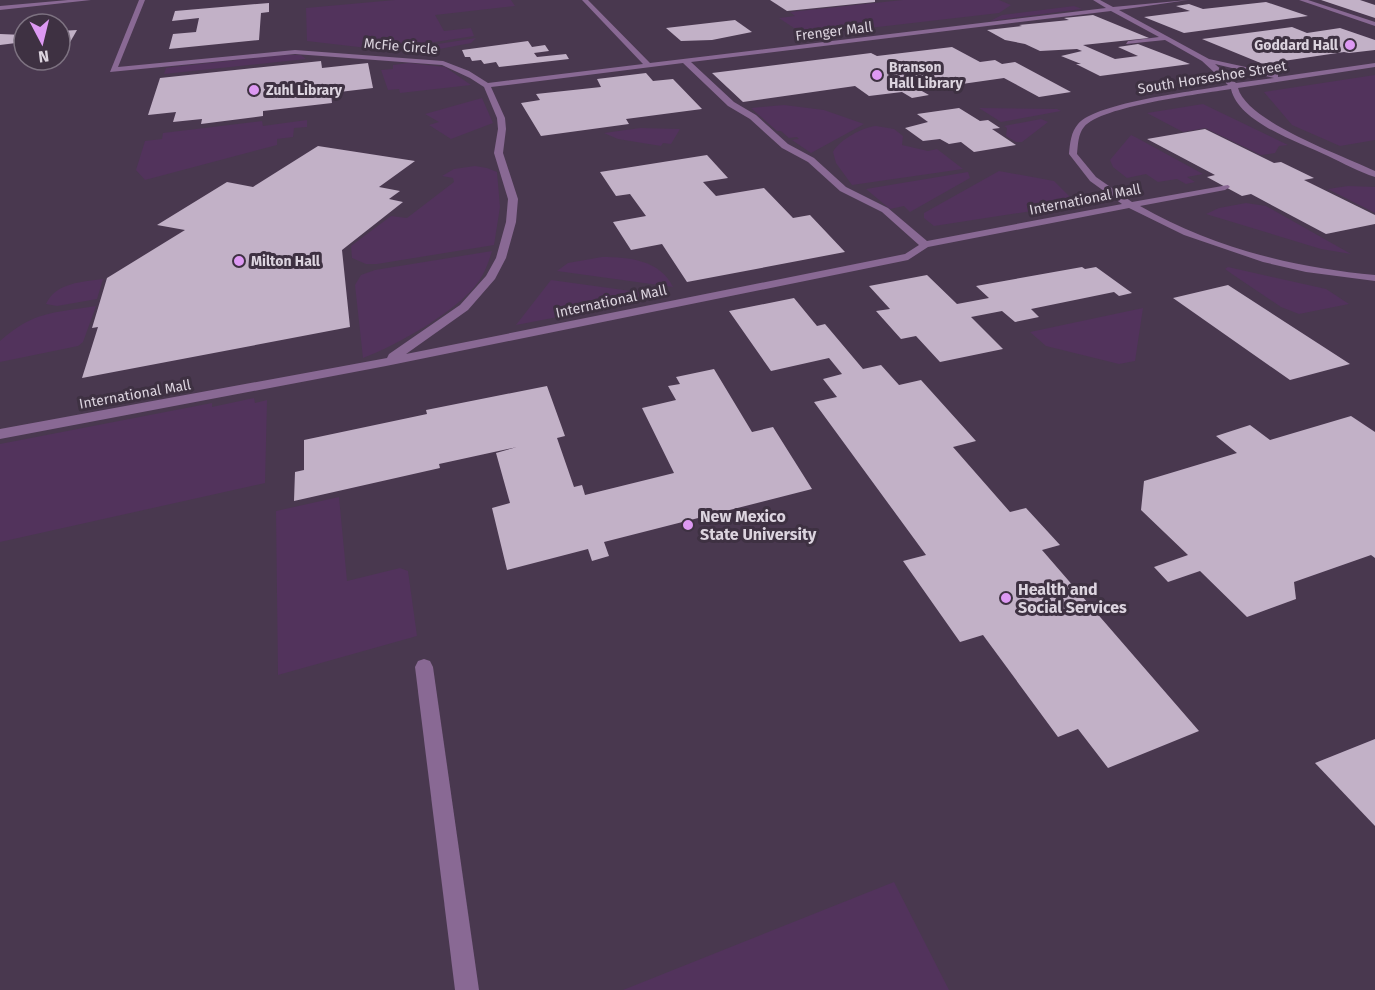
<svg xmlns="http://www.w3.org/2000/svg" width="1375" height="990" viewBox="0 0 1375 990" font-family="'Fira Sans',sans-serif">
  <rect width="100%" height="100%" fill="#3e3142"/>
  <!-- built -->
  <path fill="#49384f" fill-rule="evenodd" d="M 0,0 L 1375,0 L 1375,990 L 0,990 ZM 24,24 L 60,24 L 60,60 L 24,60 Z"/>
  <!-- green -->
  <g fill="#52335c">
    <polygon points="395,0 511,0 515,6 435,15 444,31 471,28 474,36 402,47 393,51 307,41 306,8"/>
    <polygon points="903,0 999,0 1011,5 999,13 817,34 811,31 800,32 779,18 795,16 790,12"/>
    <polygon points="1074,6 1082,9 990,21 1002,15"/>
    <polygon points="476,38 471,43 413,54 403,53 413,48"/>
    <polygon points="285,55 301,55 306,59 164,74 166,68 172,67"/>
    <polygon points="409,63 445,67 471,85 400,93 399,89 388,90 381,70 393,69 393,65"/>
    <polygon points="1375,75 1375,140 1340,146 1292,125 1264,92"/>
    <polygon points="482,98 493,123 451,139 429,125 439,122 425,114"/>
    <polygon points="1203,104 1205,105 1288,145 1279,146 1275,153 1261,155 1205,128 1183,132 1147,113"/>
    <polygon points="784,105 824,110 864,124 811,153 792,140 799,139 797,137 789,138 781,131 777,131 751,108"/>
    <polygon points="979,108 1057,109 1061,111 1001,122"/>
    <polygon points="1041,119 1048,122 1022,142 1016,142 1006,136 1007,128 1004,126"/>
    <polygon points="307,120 307,127 294,128 293,137 277,139 277,145 145,180 136,170 145,141 162,139 163,133 262,121 263,126"/>
    <path d="M 876,126 L 894,129 L 903,136 L 902,145 L 928,151 L 937,149 L 963,169 L 852,185 L 836,163 L 833,152 C 839,140 863,127 876,126 Z"/>
    <polygon points="640,128 680,129 671,144 663,143 661,146 618,139 604,133"/>
    <polygon points="1131,135 1137,138 1203,174 1187,177 1195,182 1186,184 1177,179 1158,182 1146,174 1127,178 1113,167 1110,160"/>
    <polygon points="475,166 487,168 497,172 500,207 494,245 377,264 366,264 352,258 351,246 391,216 407,218 454,182 453,178 442,176 454,169"/>
    <polygon points="999,171 1054,181 1077,204 934,226 924,218 924,213"/>
    <polygon points="968,172 970,178 910,212 904,206 890,209 866,189"/>
    <polygon points="1348,186 1375,187 1375,213 1328,189"/>
    <polygon points="1246,203 1266,206 1351,254 1321,249 1206,214 1219,208"/>
    <path d="M 492,251 C 489,261 485,272 479,281 C 458,311 397,345 363,358 L 355,285 L 361,275 L 375,270 Z"/>
    <path d="M 602,257 C 629,257 660,260 673,287 L 557,271 L 568,263 Z"/>
    <polygon points="1228,267 1326,289 1349,304 1299,314 1281,307 1232,274 1225,269"/>
    <path d="M 103,279 L 97,299 L 57,306 L 46,304 C 56,282 83,282 103,279 Z"/>
    <polygon points="551,280 667,296 516,325"/>
    <path d="M 96,306 L 83,342 L 78,346 L 0,362 L 0,341 C 34,311 53,313 96,306 Z"/>
    <polygon points="1143,308 1135,361 1119,364 1046,346 1030,332"/>
    <polygon points="254,398 255,403 267,400 265,483 0,542 0,444 212,403 212,407"/>
    <polygon points="339,497 347,581 400,568 408,571 417,636 278,675 276,511"/>
    <polygon points="894,882 949,990 623,990"/>
  </g>
  <!-- building -->
  <g fill="#c2b1c7">
    <polygon points="770,0 875,0 875,2 787,11"/>
    <polygon points="1321,0 1360,0 1375,5 1375,18"/>
    <polygon points="1266,2 1308,16 1184,33 1144,17 1190,11 1176,6 1189,4 1203,9"/>
    <polygon points="269,3 269,12 261,13 259,40 169,49 173,34 196,32 199,18 172,21 175,11"/>
    <polygon points="1093,15 1149,38 1083,45 1115,59 1138,56 1118,47 1138,44 1190,64 1100,76 1076,64 1081,64 1061,56 1082,51 1077,49 1040,51 1025,44 1005,40 987,30 1022,26 1019,25 1069,20 1064,18"/>
    <polygon points="735,20 752,32 712,40 681,41 666,28"/>
    <polygon points="1292,27 1307,33 1340,28 1375,40 1375,50 1349,53 1344,52 1263,64 1202,39"/>
    <polygon points="77,30 60,60 60,31"/>
    <polygon points="0,34 24,35 24,42 0,45"/>
    <polygon points="528,41 532,47 545,45 549,51 534,53 537,57 566,54 569,59 499,67 496,62 484,64 481,60 472,61 470,57 465,57 462,50"/>
    <polygon points="952,47 980,62 995,60 1002,64 1015,62 1071,92 1039,97 1004,78 920,90 929,95 912,98 902,92 869,96 855,86 743,102 712,73 871,53 877,56"/>
    <polygon points="321,61 322,68 368,63 373,88 331,93 332,103 263,111 263,116 201,124 202,119 173,122 176,112 148,115 160,78"/>
    <polygon points="646,73 653,81 673,79 702,109 626,119 629,124 541,136 521,103 540,100 536,94 601,87 597,79"/>
    <polygon points="959,108 980,121 988,120 1000,128 992,129 1016,145 974,152 961,142 949,144 940,139 923,141 905,128 928,122 917,114"/>
    <polygon points="1205,129 1274,163 1281,162 1314,178 1304,180 1375,215 1375,224 1326,234 1251,194 1242,196 1207,177 1215,175 1147,139"/>
    <polygon points="318,146 415,161 379,187 400,191 389,199 403,202 342,250 350,327 82,378 98,327 92,328 107,278 185,230 157,225 227,182 253,187"/>
    <polygon points="707,155 728,178 703,182 716,196 764,188 793,218 810,215 845,252 687,282 662,244 631,250 613,222 646,216 630,194 616,196 600,172"/>
    <polygon points="1082,267 1085,269 1096,267 1132,293 1119,296 1114,292 1031,309 1039,317 1015,322 1002,311 971,317 1003,349 940,362 916,336 901,339 876,311 890,309 869,286 927,275 957,304 989,298 976,286"/>
    <polygon points="1228,285 1285,322 1350,364 1290,380 1173,298"/>
    <polygon points="794,298 817,326 825,324 863,369 881,365 899,385 921,380 976,441 953,447 1010,512 1026,508 1060,545 1042,550 1199,731 1108,768 1078,729 1058,737 983,635 960,642 903,561 926,555 814,402 837,397 823,379 842,374 829,358 771,371 729,311"/>
    <polygon points="714,369 752,432 773,427 812,489 604,542 609,556 592,561 588,549 507,570 492,508 510,503 496,453 517,447 439,464 440,468 294,501 295,472 304,470 304,440 427,414 426,410 547,386 565,436 557,438 574,487 582,485 585,495 674,473 642,408 676,400 668,386 680,384 676,377"/>
    <polygon points="1351,416 1375,432 1375,558 1371,555 1294,582 1296,599 1247,617 1200,571 1168,582 1154,567 1188,555 1141,510 1144,481 1237,453 1216,436 1250,425 1270,440"/>
    <polygon points="1375,739 1375,826 1315,763"/>
  </g>
  <g fill="none" stroke-linecap="round" stroke-linejoin="round">
    <!-- minor -->
    <g fill="#896994" fill-rule="evenodd">
      <polygon points="68,0 91,0 0,10 0,6"/>
      <path d="M 139,0 L 145,0 L 118,67 L 295,50 L 443,61 L 469,71 L 488,83 L 643,64 L 582,0 L 588,0 L 650,63 L 1106,8 L 1093,0 L 1100,0 L 1113,7 L 1188,0 L 1119,10 L 1209,59 L 1278,74 L 1278,77 L 1375,63 L 1375,67 L 1238,88 C 1247,122 1342,155 1375,171 L 1375,177 C 1359,172 1343,163 1328,156 C 1299,142 1239,123 1231,89 C 1201,94 1101,106 1084,127 C 1078,134 1078,145 1077,154 L 1096,177 L 1132,202 L 1228,185 L 1230,187 L 1225,190 L 1140,206 C 1211,247 1294,268 1375,275 L 1375,281 L 1306,272 L 1263,262 L 1184,235 L 1129,208 L 928,247 L 908,260 L 386,366 L 0,439 L 0,429 L 387,358 L 389,354 L 460,305 L 486,276 L 496,258 L 506,222 L 508,199 L 494,153 L 498,129 L 497,118 L 484,87 L 470,78 L 442,65 L 295,54 L 110,72 ZM 1111,11 L 1159,37 L 1128,41 L 1126,44 L 1165,40 L 1202,61 L 1228,85 C 1197,91 1097,102 1078,124 C 1071,132 1070,143 1069,154 L 1090,181 L 1122,204 L 927,241 L 888,208 L 846,187 L 814,158 L 788,144 L 756,115 L 734,102 L 691,62 ZM 683,63 L 728,106 L 750,119 L 782,148 L 808,162 L 840,191 L 882,212 L 919,245 L 905,254 L 406,354 L 468,310 L 495,279 L 506,258 L 516,222 L 518,199 L 503,153 L 506,129 L 505,118 L 491,87 ZM 1215,64 L 1274,78 L 1236,83 Z"/>
      <polygon points="1299,0 1308,0 1375,22 1375,26"/>
      <polygon points="424,659 430,661 433,667 479,990 455,990 415,667 418,661"/>
    </g>
  </g>
  <!-- markers -->
  <g fill="#dd99f3" stroke="#3e3142" stroke-width="2">
    <circle cx="1350" cy="45" r="6"/>
    <circle cx="877" cy="75" r="6"/>
    <circle cx="254" cy="90" r="6"/>
    <circle cx="239" cy="261" r="6"/>
    <circle cx="688" cy="525" r="6"/>
    <circle cx="1006" cy="598" r="6"/>
  </g>
  <g text-anchor="middle" stroke-width="6" stroke-linejoin="round" paint-order="stroke">
    <!-- far-street labels -->
    <g font-size="14" fill="#dcd4df" stroke="#3e3142">
      <text transform="translate(834 31) rotate(-7)" y="5">Frenger Mall</text>
      <text transform="translate(401 46) rotate(5)" y="5">McFie Circle</text>
      <text transform="translate(1212 77) rotate(-9)" y="5">South Horseshoe Street</text>
      <text transform="translate(1085 199) rotate(-11)" y="5">International Mall</text>
      <text transform="translate(611 301) rotate(-12)" y="5">International Mall</text>
      <text transform="translate(135 394) rotate(-10)" y="5">International Mall</text>
    </g>
    <!-- far-poi labels -->
    <g font-size="14" font-weight="bold" fill="#dcd4df" stroke="#3e3142" text-anchor="start">
      <text x="1338" y="50" text-anchor="end">Goddard Hall</text>
      <text x="889" y="72">Branson<tspan x="889" dy="16">Hall Library</tspan></text>
      <text x="266" y="95">Zuhl Library</text>
      <text x="251" y="266">Milton Hall</text>
    </g>
    <!-- poi labels -->
    <g font-size="16" font-weight="bold" fill="#dcd4df" stroke="#3e3142" text-anchor="start">
      <text x="700" y="522">New Mexico<tspan x="700" dy="18">State University</tspan></text>
      <text x="1018" y="595">Health and<tspan x="1018" dy="18">Social Services</tspan></text>
    </g>
  </g>
  <!-- north arrow -->
  <g transform="translate(42 42) rotate(173)"><circle r="28" fill="#3e3142" stroke="#7d7281" stroke-width="1.5"/>
  <path d="M0-4.5L10 22L0 15L-10 22Z" fill="#dd99f3"/>
  <text y="-9" font-size="16" font-weight="bold" text-anchor="middle" fill="#dcd4df">N</text>
  </g>
</svg>
